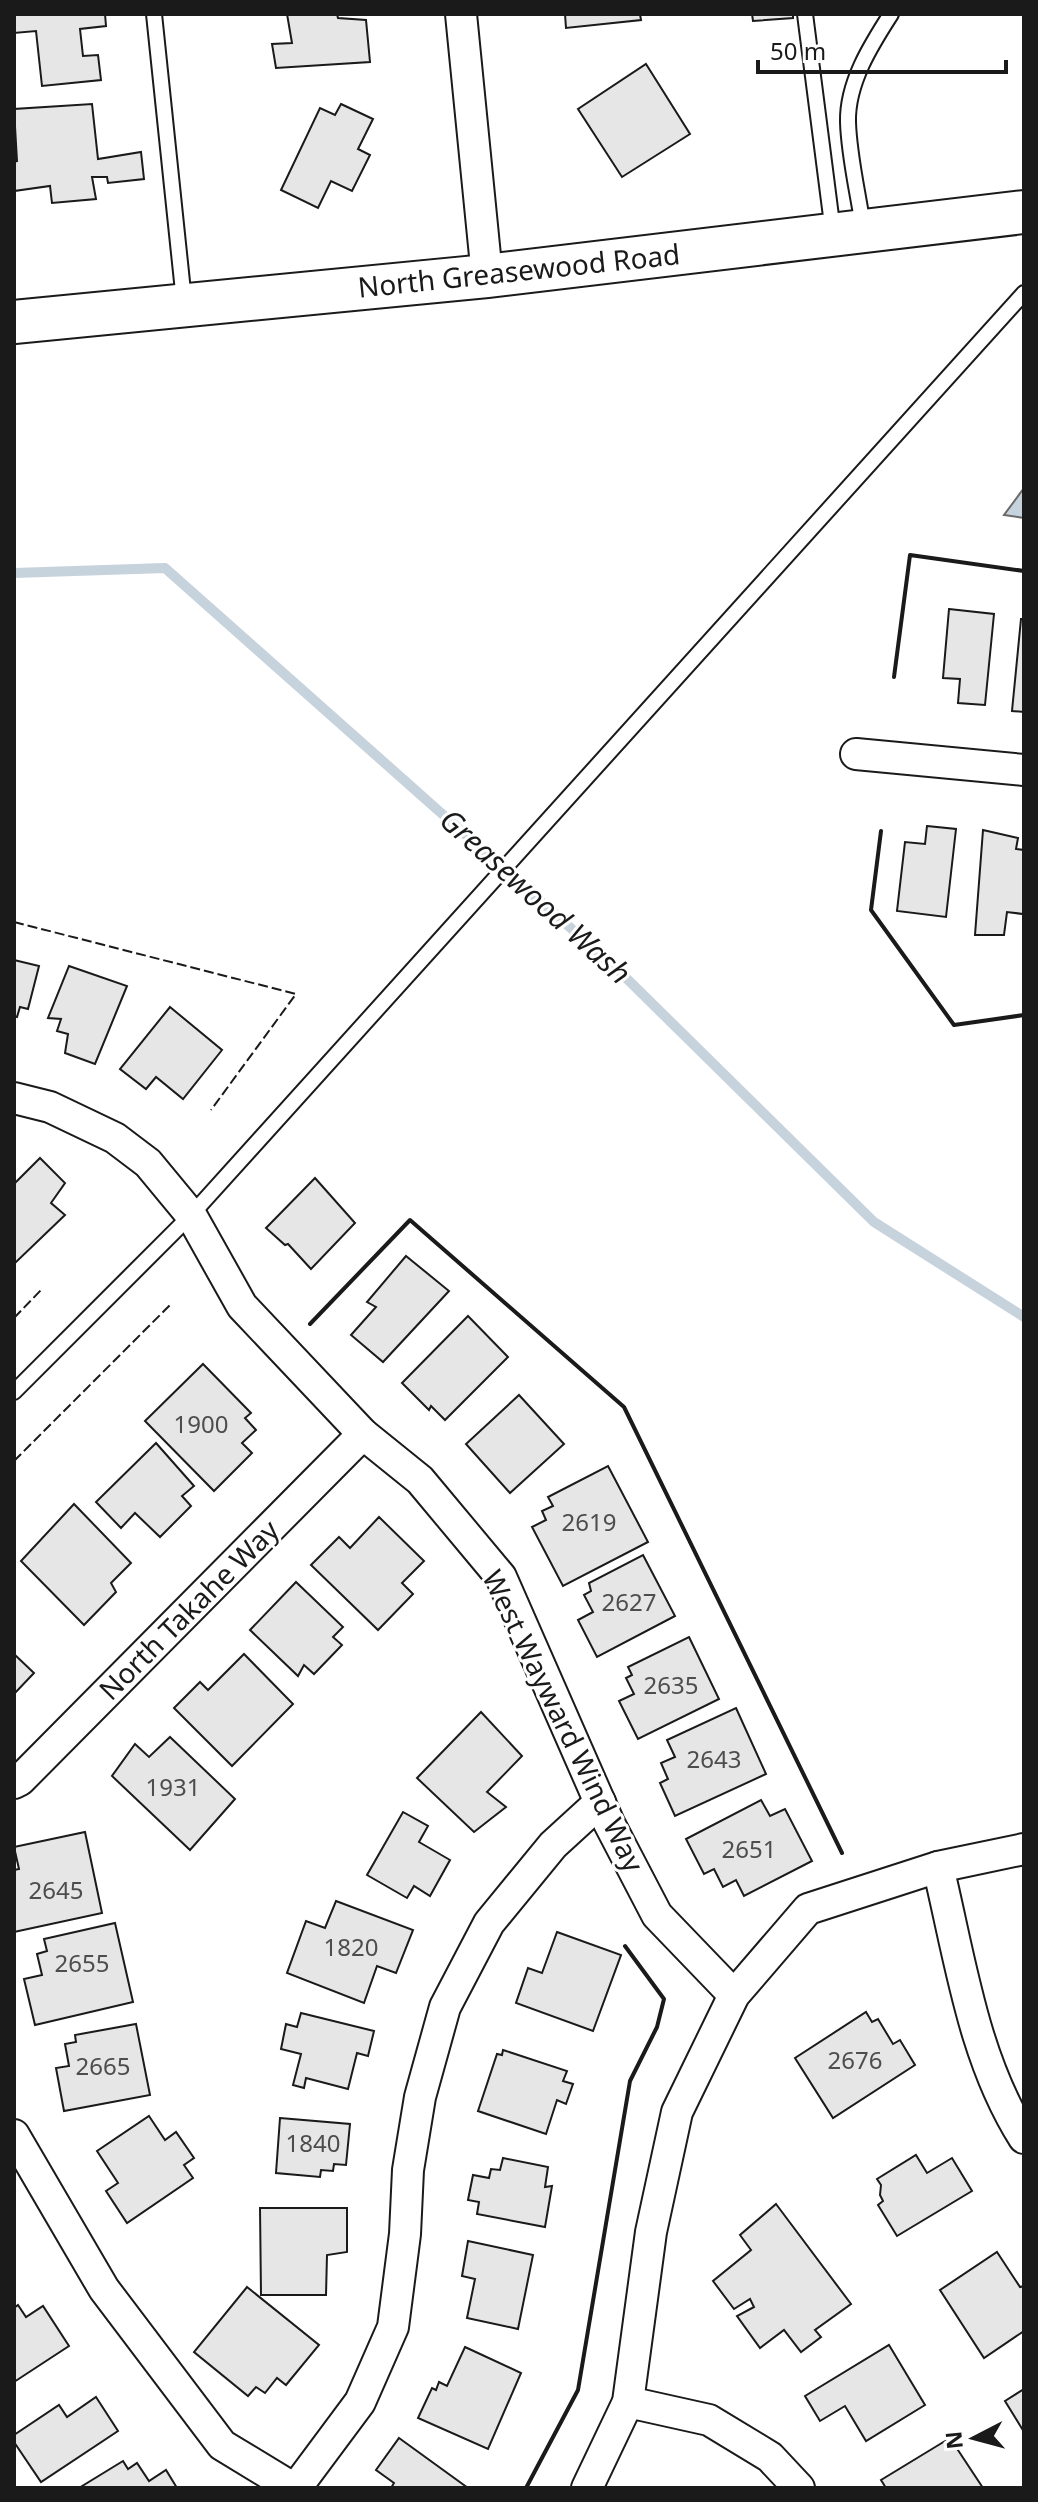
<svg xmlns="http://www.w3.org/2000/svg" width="1038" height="2502" viewBox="0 0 1038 2502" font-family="'Noto Sans',sans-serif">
  <rect width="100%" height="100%" fill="#fff"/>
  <!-- water -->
  <polygon fill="#c6d2dc" stroke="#6a6a6a" stroke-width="2" points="1024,488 1024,518 1004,515"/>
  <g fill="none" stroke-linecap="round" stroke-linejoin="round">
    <!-- stream -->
    <polyline stroke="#c6d2dc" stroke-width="10" points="14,573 165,568 618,970 874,1222 1024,1317"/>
  </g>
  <!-- building -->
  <g fill="#e6e6e6" stroke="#1a1a1a" stroke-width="2">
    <polygon points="14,14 105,14 106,26 80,29 83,56 98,55 101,80 42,86 36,31 14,33"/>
    <polygon points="287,14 337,14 338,18 366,20 370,62 276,68 272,44 292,43"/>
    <polygon points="565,14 640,14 641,20 566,28"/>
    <polygon points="752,14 793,14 793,18 753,21"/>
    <polygon points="646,64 690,134 622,177 578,109"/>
    <polygon points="92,104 98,159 141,152 144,179 108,183 107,177 92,177 96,199 52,203 50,186 14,191 14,162 17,161 14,109"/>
    <polygon points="341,104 373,119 358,149 370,155 352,191 331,181 318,208 281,190 320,108 335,115"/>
    <polygon points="949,609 994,614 985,705 958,703 960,679 943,678"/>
    <polygon points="1021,619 1024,619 1024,712 1012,711"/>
    <polygon points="927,826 956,829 946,917 897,911 905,842 925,844"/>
    <polygon points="983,830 1018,838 1016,849 1024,850 1023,914 1007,912 1004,935 975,935"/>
    <polygon points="14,960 39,966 28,1009 20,1007 17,1017 14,1016"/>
    <polygon points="69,966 127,986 95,1064 65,1053 68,1034 57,1031 61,1019 48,1018"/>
    <polygon points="170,1007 222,1050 183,1099 156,1077 146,1089 120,1069"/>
    <polygon points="40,1158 65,1183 51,1203 65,1215 14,1264 14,1184"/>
    <polygon points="315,1178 355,1223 311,1269 288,1244 285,1245 266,1228"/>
    <polygon points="406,1256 449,1291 383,1362 351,1335 376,1307 367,1302"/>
    <polygon points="468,1316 508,1357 445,1420 431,1406 429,1410 402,1383"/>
    <polygon points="203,1364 251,1413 245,1418 256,1430 242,1443 252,1453 214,1491 145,1421"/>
    <polygon points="519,1395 564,1444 510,1493 466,1444"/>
    <polygon points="156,1443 194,1486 182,1496 191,1506 160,1537 135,1513 121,1528 96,1502"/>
    <polygon points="608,1466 648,1542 563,1586 532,1527 546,1520 542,1511 553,1506 548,1497"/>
    <polygon points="74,1504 131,1563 111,1583 116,1592 84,1625 21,1561"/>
    <polygon points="379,1517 424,1561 402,1583 413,1594 378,1630 311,1565 339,1537 350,1548"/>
    <polygon points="643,1555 675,1616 597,1657 578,1620 593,1612 584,1595 591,1591 589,1583"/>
    <polygon points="296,1582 343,1627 333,1637 342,1645 314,1674 304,1665 298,1676 250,1630"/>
    <polygon points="689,1637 719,1699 638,1739 619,1701 634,1694 626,1678 632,1675 628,1667"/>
    <polygon points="14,1654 34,1673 14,1694"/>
    <polygon points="244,1654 293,1704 232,1766 174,1708 200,1682 208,1690"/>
    <polygon points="736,1708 766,1774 675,1816 660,1783 668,1779 661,1763 675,1757 667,1740"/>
    <polygon points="481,1712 522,1756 487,1792 506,1807 474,1832 417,1778"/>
    <polygon points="170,1737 235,1799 190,1850 112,1776 135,1744 149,1757"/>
    <polygon points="761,1800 770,1816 785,1809 812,1861 744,1896 736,1880 723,1887 714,1869 704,1874 686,1839"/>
    <polygon points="403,1812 428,1826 419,1842 450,1860 430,1896 414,1886 407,1898 367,1875"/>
    <polygon points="85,1832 102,1913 14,1932 14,1870 19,1869 14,1847"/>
    <polygon points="336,1901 413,1930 396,1973 377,1966 364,2003 287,1973 306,1921 325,1928"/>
    <polygon points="115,1923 133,2002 35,2025 24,1979 42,1975 37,1954 47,1951 44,1939"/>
    <polygon points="557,1932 621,1955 593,2031 516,2003 528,1968 542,1973"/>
    <polygon points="866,2012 872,2022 878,2019 893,2044 900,2040 915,2065 833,2118 795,2058"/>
    <polygon points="301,2013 374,2031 368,2056 357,2053 348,2089 306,2078 304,2088 293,2085 301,2054 281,2049 286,2024 297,2027"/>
    <polygon points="136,2024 150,2095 64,2111 56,2068 69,2066 65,2044 76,2042 75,2035"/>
    <polygon points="503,2050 567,2071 563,2081 573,2084 566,2104 557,2100 546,2134 478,2111 497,2054 502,2055"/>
    <polygon points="149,2116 165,2140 176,2132 194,2158 184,2165 193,2178 127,2223 106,2191 118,2183 97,2151"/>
    <polygon points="280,2118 350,2124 346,2165 334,2164 333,2171 321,2170 320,2177 276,2173"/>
    <polygon points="916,2155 927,2173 952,2158 972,2191 897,2236 878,2205 883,2201 880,2195 881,2185 877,2179"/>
    <polygon points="503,2158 548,2167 545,2187 552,2186 545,2227 477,2214 479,2202 468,2200 473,2175 489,2178 491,2169 500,2170"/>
    <polygon points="776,2204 851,2304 815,2330 821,2337 801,2352 784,2330 760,2348 737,2316 754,2307 750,2299 734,2309 713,2281 751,2250 740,2235"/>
    <polygon points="260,2208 347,2208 347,2252 327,2255 326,2295 261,2295"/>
    <polygon points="468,2241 533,2255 518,2329 467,2318 475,2279 462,2276"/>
    <polygon points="997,2252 1020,2287 1024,2286 1024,2331 984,2358 940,2290"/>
    <polygon points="247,2287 319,2345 286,2385 277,2378 265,2393 256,2387 248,2396 194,2352"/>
    <polygon points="18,2305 26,2317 43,2306 69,2346 14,2382 14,2308"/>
    <polygon points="889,2345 925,2405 866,2441 845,2406 820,2421 805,2396"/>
    <polygon points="465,2347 521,2373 488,2449 418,2418 432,2388 436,2390 439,2382 447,2386"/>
    <polygon points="1024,2389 1024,2432 1005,2401"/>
    <polygon points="96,2397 118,2431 41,2482 14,2442 14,2435 59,2405 67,2417"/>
    <polygon points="399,2438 468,2488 391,2488 394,2483 376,2470"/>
    <polygon points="950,2438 983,2488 886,2488 881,2480"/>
    <polygon points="123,2461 128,2469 137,2463 149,2481 166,2470 177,2488 79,2488"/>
  </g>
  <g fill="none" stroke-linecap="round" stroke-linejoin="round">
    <!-- lane casing -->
    <g stroke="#1a1a1a" stroke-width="18">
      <g id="lane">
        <polyline points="154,14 184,301"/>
        <polyline points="805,14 833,232"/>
        <path d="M 863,227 C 858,192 849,157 848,122 C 847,83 871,45 891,14"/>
        <polyline points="14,1392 193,1213 1024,293"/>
      </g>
    </g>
    <!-- street casing -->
    <g stroke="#1a1a1a" stroke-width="34">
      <g id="street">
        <polyline points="461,14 487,276"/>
        <polyline points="856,754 1024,770"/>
        <polyline points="14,1098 50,1107 115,1138 148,1163 191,1215 242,1306 363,1434 420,1480 501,1577 609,1823 657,1915 734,1995"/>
        <polyline points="14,1783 20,1780 363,1434"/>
        <path d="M 938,1867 C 960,1958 973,2058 1024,2138"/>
        <polyline points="14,2135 104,2289 222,2445 293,2488"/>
        <polyline points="628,2402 709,2420 770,2457 799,2488"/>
        <polyline points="296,2488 360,2402 393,2327 405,2234 408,2170 420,2097 445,2007 489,1923 553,1845 600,1802"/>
        <polyline points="587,2488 628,2402 651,2232 677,2112 734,1995 808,1909 938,1867 1024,1849"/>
      </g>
    </g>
    <!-- secondary casing -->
    <g stroke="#1a1a1a" stroke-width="46">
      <polyline id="secondary" points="14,322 487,276 1024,212"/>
    </g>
    <!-- lane -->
    <use href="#lane" stroke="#fff" stroke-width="14"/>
    <!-- street -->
    <use href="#street" stroke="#fff" stroke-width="30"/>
    <!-- secondary -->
    <use href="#secondary" stroke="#fff" stroke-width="42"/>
    <!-- fence -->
    <g stroke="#1a1a1a" stroke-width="2" stroke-dasharray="10 4" stroke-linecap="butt">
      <polyline points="14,922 296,994 211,1110"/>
      <polyline points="14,1318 42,1289"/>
      <polyline points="14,1461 170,1305"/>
    </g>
    <!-- wall -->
    <g stroke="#1a1a1a" stroke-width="4">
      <polyline points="894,677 910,555 1024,571"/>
      <polyline points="881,831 871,910 954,1025 1024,1015"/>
      <polyline points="310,1324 410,1220 624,1407 842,1853"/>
      <polyline points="526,2488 578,2390 630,2081 657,2027 664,1999 625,1946"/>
    </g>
  </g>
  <g text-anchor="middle" stroke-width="6" stroke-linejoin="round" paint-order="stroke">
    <!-- number labels -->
    <g font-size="24" fill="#4d4d4d">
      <text x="201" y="1433">1900</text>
      <text x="589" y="1531">2619</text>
      <text x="629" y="1611">2627</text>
      <text x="671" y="1694">2635</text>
      <text x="714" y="1768">2643</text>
      <text x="173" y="1796">1931</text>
      <text x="749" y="1858">2651</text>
      <text x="56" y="1899">2645</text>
      <text x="351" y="1956">1820</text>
      <text x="82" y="1972">2655</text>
      <text x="855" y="2069">2676</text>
      <text x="103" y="2075">2665</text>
      <text x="313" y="2152">1840</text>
    </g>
    <!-- street labels -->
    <g font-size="28" fill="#1a1a1a" stroke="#fff">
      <text transform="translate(519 271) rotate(-6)" y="10">North Greasewood Road</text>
      <text transform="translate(189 1610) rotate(-45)" y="10">North Takahe Way</text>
      <text transform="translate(563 1721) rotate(64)" y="10">West Wayward Wind Way</text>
    </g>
    <!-- water labels -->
    <g font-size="30" font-style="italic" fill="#1a1a1a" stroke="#fff">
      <text transform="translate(535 897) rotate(42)" y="10">Greasewood Wash</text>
    </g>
  </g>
  <!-- border -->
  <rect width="1038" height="2502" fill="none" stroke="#1a1a1a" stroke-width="32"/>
  <!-- north arrow -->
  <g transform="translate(974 2438) rotate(264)" stroke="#ffffff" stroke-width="6" paint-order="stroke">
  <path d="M0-6L14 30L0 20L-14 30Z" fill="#1a1a1a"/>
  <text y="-12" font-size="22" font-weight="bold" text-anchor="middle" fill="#1a1a1a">N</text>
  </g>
  <!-- scale -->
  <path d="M758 60v12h248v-12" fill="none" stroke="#1a1a1a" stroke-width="4"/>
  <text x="770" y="60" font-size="24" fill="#1a1a1a" stroke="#ffffff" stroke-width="6" paint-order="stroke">50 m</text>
</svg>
